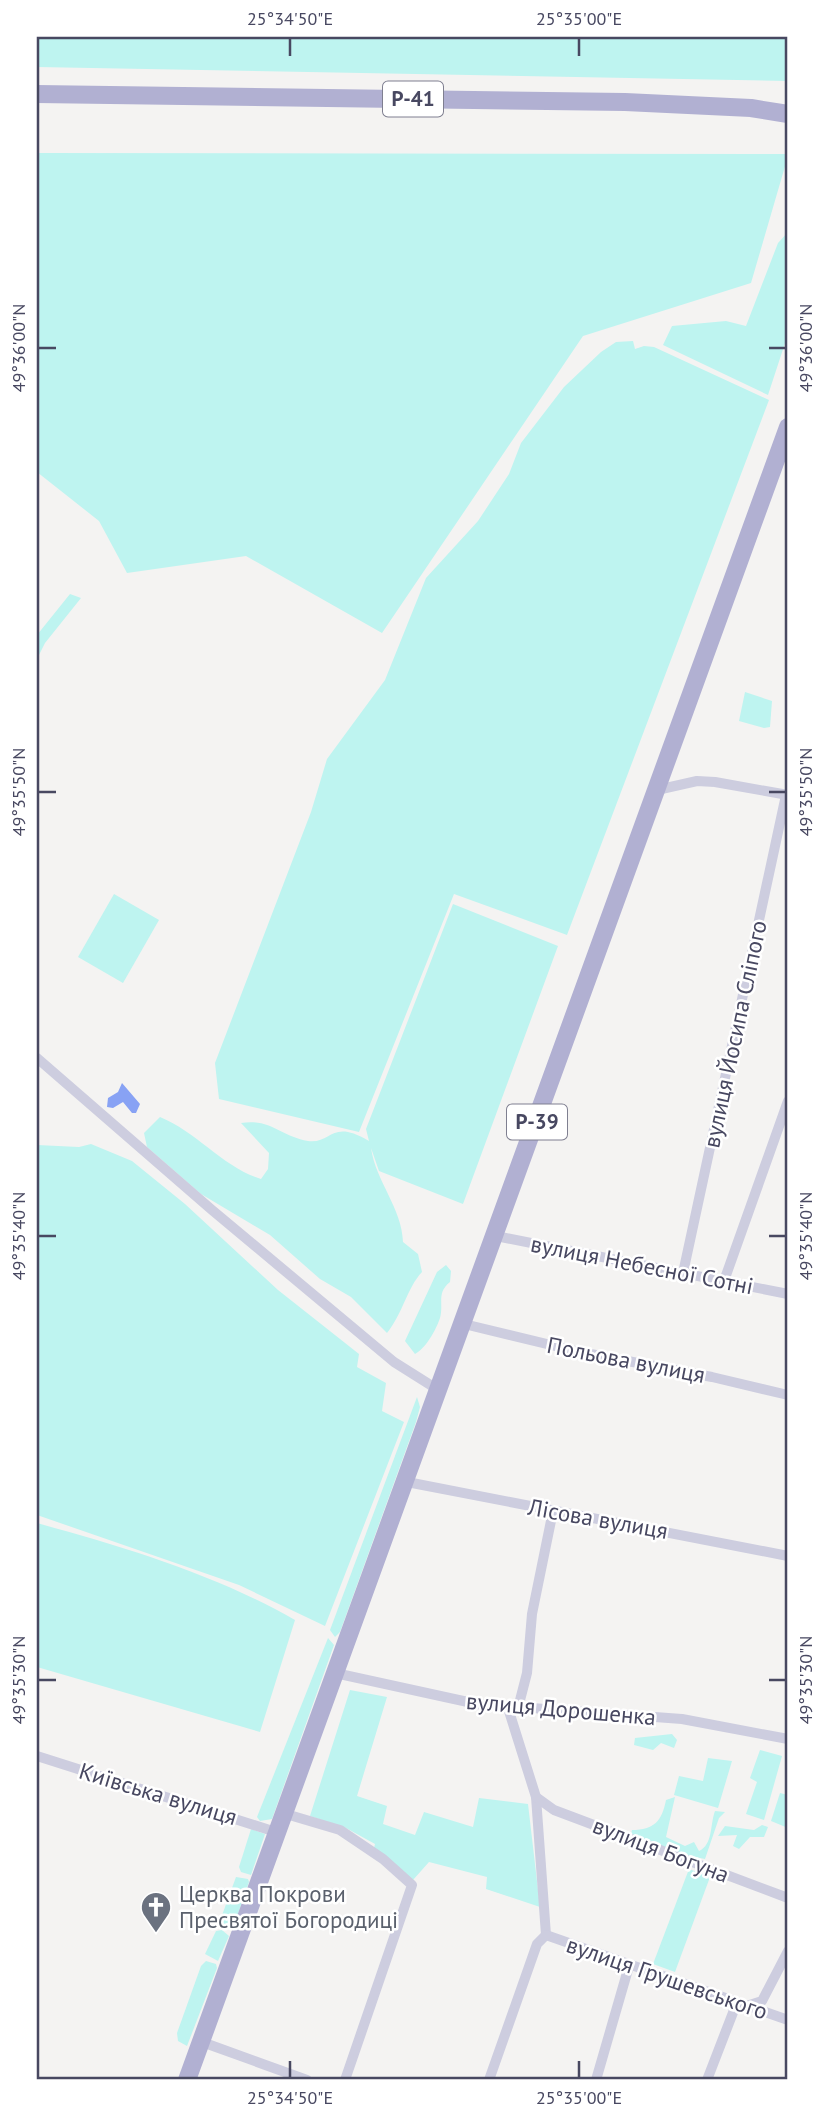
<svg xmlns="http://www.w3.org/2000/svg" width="825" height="2117" viewBox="0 0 825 2117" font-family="'PT Sans',sans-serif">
  <rect width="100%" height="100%" fill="#f4f3f2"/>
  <!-- green -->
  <g fill="#bef4f0">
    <polygon points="37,37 788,37 788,81 37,67"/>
    <polygon points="37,153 788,154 788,156 751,283 583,336 382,633 246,556 127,573 99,521 37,472"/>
    <polygon points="788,232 788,334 768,395 663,345 672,326 726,321 746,326 778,243"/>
    <polygon points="633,341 635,349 644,346 654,347 769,400 567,935 454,894 359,1132 219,1099 215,1063 311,812 327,759 385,680 426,578 478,521 509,474 521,443 564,387 601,352 616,342"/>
    <polygon points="70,594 81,598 45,643 37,659 37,635"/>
    <polygon points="745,692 772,701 770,727 764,728 739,721"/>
    <polygon points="114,894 159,920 123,983 78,957"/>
    <path d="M 453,904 L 558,946 L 463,1204 L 379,1171 L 371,1148 C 376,1182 402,1208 403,1242 L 418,1254 L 422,1272 C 407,1288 403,1313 387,1333 L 351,1297 L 320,1279 L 270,1235 L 201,1194 L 147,1147 L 144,1133 L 160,1117 C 197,1132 224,1168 261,1179 L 268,1169 L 269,1153 L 241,1123 C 270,1118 282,1137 308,1141 C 332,1144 331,1118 369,1141 L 366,1129 Z"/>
    <polygon points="91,1144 132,1161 185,1204 278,1290 359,1354 357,1367 386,1383 382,1411 404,1422 325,1626 239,1585 37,1515 37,1145 79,1147"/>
    <path d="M 446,1265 L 451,1271 L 450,1282 C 436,1293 444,1304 440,1318 C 436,1330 426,1348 415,1354 L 405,1341 L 437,1272 Z"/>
    <polygon points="417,1397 420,1407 416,1422 340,1632 335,1637 330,1630"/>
    <path d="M 37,1523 C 127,1548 214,1574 295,1620 L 260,1732 L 37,1667 Z"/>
    <polygon points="328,1638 334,1645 272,1819 260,1821 257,1817"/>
    <polygon points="350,1690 387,1697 357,1796 387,1806 383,1824 415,1835 424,1812 473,1827 479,1798 528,1804 540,1907 486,1889 487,1877 429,1862 413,1880 374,1848 375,1844 346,1828 310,1816"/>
    <polygon points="672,1734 677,1740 674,1748 661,1743 653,1750 634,1745 635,1738"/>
    <polygon points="760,1750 782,1756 764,1820 746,1814 757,1782 750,1778"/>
    <polygon points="708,1758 732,1761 718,1808 674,1795 679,1776 703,1781"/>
    <polygon points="780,1793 788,1795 788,1828 771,1821"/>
    <path d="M 675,1797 L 666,1837 L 685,1846 L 694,1842 L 699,1851 C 713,1845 710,1824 715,1811 L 725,1812 L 719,1818 L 705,1859 L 685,1855 L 631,1834 L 632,1830 C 654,1830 662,1821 666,1800 Z"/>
    <polygon points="762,1825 768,1827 764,1837 750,1837 739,1849 733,1846 737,1835 718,1836 725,1826 754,1830"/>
    <polygon points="251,1829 265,1834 251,1875 241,1872 239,1867"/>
    <polygon points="689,1869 710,1877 675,1972 653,1964"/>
    <polygon points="236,1877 248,1879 249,1882 233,1928 230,1929 223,1924 221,1918"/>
    <polygon points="222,1930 229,1936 218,1961 205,1954 216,1931"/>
    <polygon points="206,1961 216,1964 217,1968 187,2046 178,2041 177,2033 201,1966"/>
  </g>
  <!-- water -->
  <polygon fill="#88a2f4" points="122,1083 140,1104 136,1113 132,1113 123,1102 113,1108 107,1107 108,1098 118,1092"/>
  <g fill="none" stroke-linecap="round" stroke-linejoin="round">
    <!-- minor -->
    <g stroke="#cdcddf" stroke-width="10">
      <polyline points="657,790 697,781 715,782 788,795"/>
      <polyline points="37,1058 212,1210 394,1362 440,1391"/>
      <polyline points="496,1236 788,1294"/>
      <polyline points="683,1273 786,795"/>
      <polyline points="724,1281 788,1101"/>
      <polyline points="464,1324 580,1352 712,1377 788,1395"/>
      <polyline points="407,1482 788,1556"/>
      <polyline points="335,1673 477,1704 682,1719 788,1739"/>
      <polyline points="508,1708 536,1797 546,1935"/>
      <polyline points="518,1708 527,1673 532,1614 553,1511"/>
      <polyline points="37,1756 279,1833"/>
      <polyline points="536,1797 554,1810 788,1898"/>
      <polyline points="286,1814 340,1830 383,1859 412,1885 345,2080"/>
      <polyline points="546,1935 788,2020"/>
      <polyline points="202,2042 307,2080"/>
      <polyline points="489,2080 537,1944 546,1935"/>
      <polyline points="596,2080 629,1966"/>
      <polyline points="707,2080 734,2010 762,2001 788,1951"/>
    </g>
    <!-- primary -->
    <g stroke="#b1b0d2" stroke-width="18">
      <polyline points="37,94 625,102 751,108 788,114"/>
      <polyline points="187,2080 788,427"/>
    </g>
  </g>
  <!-- ticks -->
  <path fill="none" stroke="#484861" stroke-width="2.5" d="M 290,38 L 290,56M 579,38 L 579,56M 38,348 L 56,348M 769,348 L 786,348M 38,792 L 56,792M 769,792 L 786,792M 38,1236 L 56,1236M 769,1236 L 786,1236M 38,1680 L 56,1680M 769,1680 L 786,1680M 290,2061 L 290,2078M 579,2061 L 579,2078"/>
  <!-- icons -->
  <defs>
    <g id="church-pin" transform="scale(1.575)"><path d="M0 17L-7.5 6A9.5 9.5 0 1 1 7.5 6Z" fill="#6b7280" stroke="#fff"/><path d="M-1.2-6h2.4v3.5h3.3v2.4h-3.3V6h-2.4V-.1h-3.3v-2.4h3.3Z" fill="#fff"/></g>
  </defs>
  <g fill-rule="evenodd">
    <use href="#church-pin" x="156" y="1907"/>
  </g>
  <g text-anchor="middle" stroke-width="5" stroke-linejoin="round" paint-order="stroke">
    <!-- shield labels -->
    <g fill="#fff" stroke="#7f7f90" stroke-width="2">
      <rect x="383" y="81.5" width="60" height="35" rx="5"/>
      <rect x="507" y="1104.5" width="60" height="35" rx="5"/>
    </g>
    <g font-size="21" font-weight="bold" fill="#484861">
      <text x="413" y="106">Р-41</text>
      <text x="537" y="1129">Р-39</text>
    </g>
    <!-- street labels -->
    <g font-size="23" fill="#484861" stroke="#fff">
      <text transform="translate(735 1034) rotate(-78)" y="8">вулиця Йосипа Сліпого</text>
      <text transform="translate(642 1265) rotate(11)" y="8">вулиця Небесної Сотні</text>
      <text transform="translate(626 1360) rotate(11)" y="8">Польова вулиця</text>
      <text transform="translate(598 1519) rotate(10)" y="8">Лісова вулиця</text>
      <text transform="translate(561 1709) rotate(5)" y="8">вулиця Дорошенка</text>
      <text transform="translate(158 1794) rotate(17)" y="8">Київська вулиця</text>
      <text transform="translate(661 1850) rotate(21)" y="8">вулиця Богуна</text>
      <text transform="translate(667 1978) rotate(19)" y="8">вулиця Грушевського</text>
    </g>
    <!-- worship labels -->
    <g font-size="23" fill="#5b616d" stroke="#fff" text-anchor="start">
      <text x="179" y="1902">Церква Покрови<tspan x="179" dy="26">Пресвятої Богородиці</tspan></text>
    </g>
  </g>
  <!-- border -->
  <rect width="825" height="2117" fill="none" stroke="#ffffff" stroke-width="77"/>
  <rect x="38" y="38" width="748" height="2040" fill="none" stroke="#484861" stroke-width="2.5"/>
  <g font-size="18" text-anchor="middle" fill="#484861">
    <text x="290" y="25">25°34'50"E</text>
    <text x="579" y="25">25°35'00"E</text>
    <text transform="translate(19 348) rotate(-90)" y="6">49°36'00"N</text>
    <text transform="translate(806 348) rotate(-90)" y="6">49°36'00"N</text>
    <text transform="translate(19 792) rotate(-90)" y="6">49°35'50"N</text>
    <text transform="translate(806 792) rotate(-90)" y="6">49°35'50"N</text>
    <text transform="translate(19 1236) rotate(-90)" y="6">49°35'40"N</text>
    <text transform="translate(806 1236) rotate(-90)" y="6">49°35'40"N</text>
    <text transform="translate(19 1680) rotate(-90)" y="6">49°35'30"N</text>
    <text transform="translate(806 1680) rotate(-90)" y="6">49°35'30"N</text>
    <text x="290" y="2104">25°34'50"E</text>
    <text x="579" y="2104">25°35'00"E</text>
  </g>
</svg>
